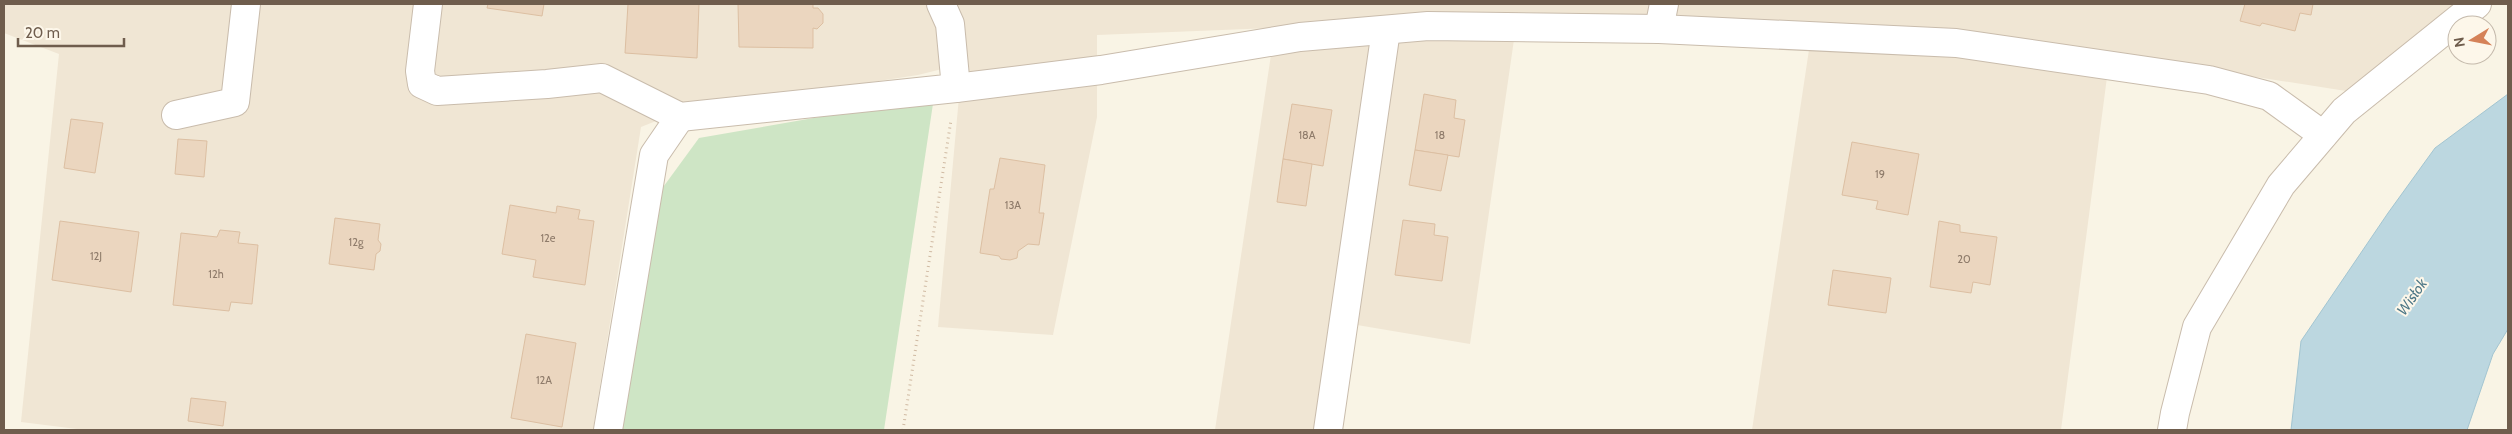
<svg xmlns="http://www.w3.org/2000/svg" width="2512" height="434" viewBox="0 0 2512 434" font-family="Cabin,sans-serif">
  <rect width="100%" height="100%" fill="#f9f4e5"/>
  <!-- residential -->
  <polygon fill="#f0e6d4" points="4,4 2461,4 2346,91 2110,54 2061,430 1752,430 1813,23 1518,12 1470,344 1357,325 1340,430 1215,430 1275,28 1097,35 1097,117 1053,335 938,327 962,64 918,75 681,111 641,127 593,430 85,430 21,422 59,54 4,33"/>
  <!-- green -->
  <polygon fill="#cee5c5" points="934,97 884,430 619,430 661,190 699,138"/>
  <!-- water -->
  <polygon fill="#bcd7e0" stroke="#a3c5d1" points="2508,94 2508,329 2493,354 2467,430 2291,430 2301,341 2388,213 2435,148"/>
  <!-- building -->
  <g fill="#ebd6bf" stroke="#dcbfa2">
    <polygon points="488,4 544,4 542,16 487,8"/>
    <polygon points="628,4 699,4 697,58 625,53"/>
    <polygon points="738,4 813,4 813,8 818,8 823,14 823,23 817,29 813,28 813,48 739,47"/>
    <polygon points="2245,4 2313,4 2311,15 2300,13 2295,31 2262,23 2260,26 2240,21"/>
    <polygon points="1424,94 1456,100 1454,118 1465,120 1459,157 1415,150"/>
    <polygon points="1292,104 1332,110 1323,166 1283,159"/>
    <polygon points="71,119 103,123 95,173 64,168"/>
    <polygon points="178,139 207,141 204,177 175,174"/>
    <polygon points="1852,142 1919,154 1908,215 1876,209 1878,201 1842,195"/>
    <polygon points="1415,150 1448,155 1441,191 1409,185"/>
    <polygon points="1000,158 1045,165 1039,213 1044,213 1039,245 1028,244 1018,251 1017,258 1010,260 1001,259 999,256 980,253 990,189 994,189"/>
    <polygon points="1283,159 1312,164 1306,206 1277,202"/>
    <polygon points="510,205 556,213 557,206 580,210 578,219 594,221 585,285 533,277 536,260 502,254"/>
    <polygon points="335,218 380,224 378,240 381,244 380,251 376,254 374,270 329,264"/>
    <polygon points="1403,220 1435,224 1434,235 1448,237 1442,281 1395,275"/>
    <polygon points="60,221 139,232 131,292 52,280"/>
    <polygon points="1939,221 1960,225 1960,232 1997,237 1990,285 1973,282 1971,293 1930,287"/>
    <polygon points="220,230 240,232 238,243 258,245 252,304 231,302 229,311 173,305 181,233 217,237"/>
    <polygon points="1833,270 1891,278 1886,313 1828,305"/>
    <polygon points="526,334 576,343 562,427 511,418"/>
    <polygon points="191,398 226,402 223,426 188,421"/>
  </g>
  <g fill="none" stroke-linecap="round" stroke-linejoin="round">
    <!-- minor casing -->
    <g stroke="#c9bcac" stroke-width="30">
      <g id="minor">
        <polyline points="428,4 420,71 422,84 437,91 547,84 602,78 680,117 956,88 950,24 941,4"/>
        <polyline points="1659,29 1664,4"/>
        <polyline points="956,88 1101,70 1300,37 1428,26 1659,29 1956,43 2209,80 2269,96 2323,135"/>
        <polyline points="176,115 235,102 246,4"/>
        <polyline points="608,430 654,155 680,117"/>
        <polyline points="1328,430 1386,30"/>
        <polyline points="2172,430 2175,413 2197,327 2281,185 2344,111 2477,4"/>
      </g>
    </g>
    <!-- path -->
    <polyline stroke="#d0baa3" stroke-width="3" stroke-dasharray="1 4" stroke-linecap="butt" points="903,430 951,120"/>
    <!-- minor -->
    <use href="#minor" stroke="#fff" stroke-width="28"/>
  </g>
  <g text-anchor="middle" stroke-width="4" stroke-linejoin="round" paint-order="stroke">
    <!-- number labels -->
    <g font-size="11" fill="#8e7b6a">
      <text x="1307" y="139">18A</text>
      <text x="1440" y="139">18</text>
      <text x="1880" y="178">19</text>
      <text x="1013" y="209">13A</text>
      <text x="548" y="242">12e</text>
      <text x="356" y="246">12g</text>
      <text x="96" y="260">12J</text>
      <text x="1964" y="263">20</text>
      <text x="216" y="278">12h</text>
      <text x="544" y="384">12A</text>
    </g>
    <!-- water labels -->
    <g font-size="15" font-style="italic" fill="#4d7786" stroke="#fdf7ea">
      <text transform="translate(2412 297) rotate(-55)" y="5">Wisłok</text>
    </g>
  </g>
  <!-- border -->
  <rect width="2512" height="434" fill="none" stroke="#6f5d4d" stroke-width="10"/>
  <!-- north arrow -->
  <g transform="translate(2472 40) rotate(260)"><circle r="24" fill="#fdf7ea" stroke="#c4b9ab"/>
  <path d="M0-4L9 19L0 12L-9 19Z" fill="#d58258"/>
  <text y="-8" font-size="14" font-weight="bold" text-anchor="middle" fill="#6f5d4d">N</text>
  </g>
  <!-- scale -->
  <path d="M18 38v8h106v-8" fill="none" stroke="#6f5d4d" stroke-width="2.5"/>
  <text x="25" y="38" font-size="15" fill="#6f5d4d" stroke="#fdf7ea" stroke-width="4" paint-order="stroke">20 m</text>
</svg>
